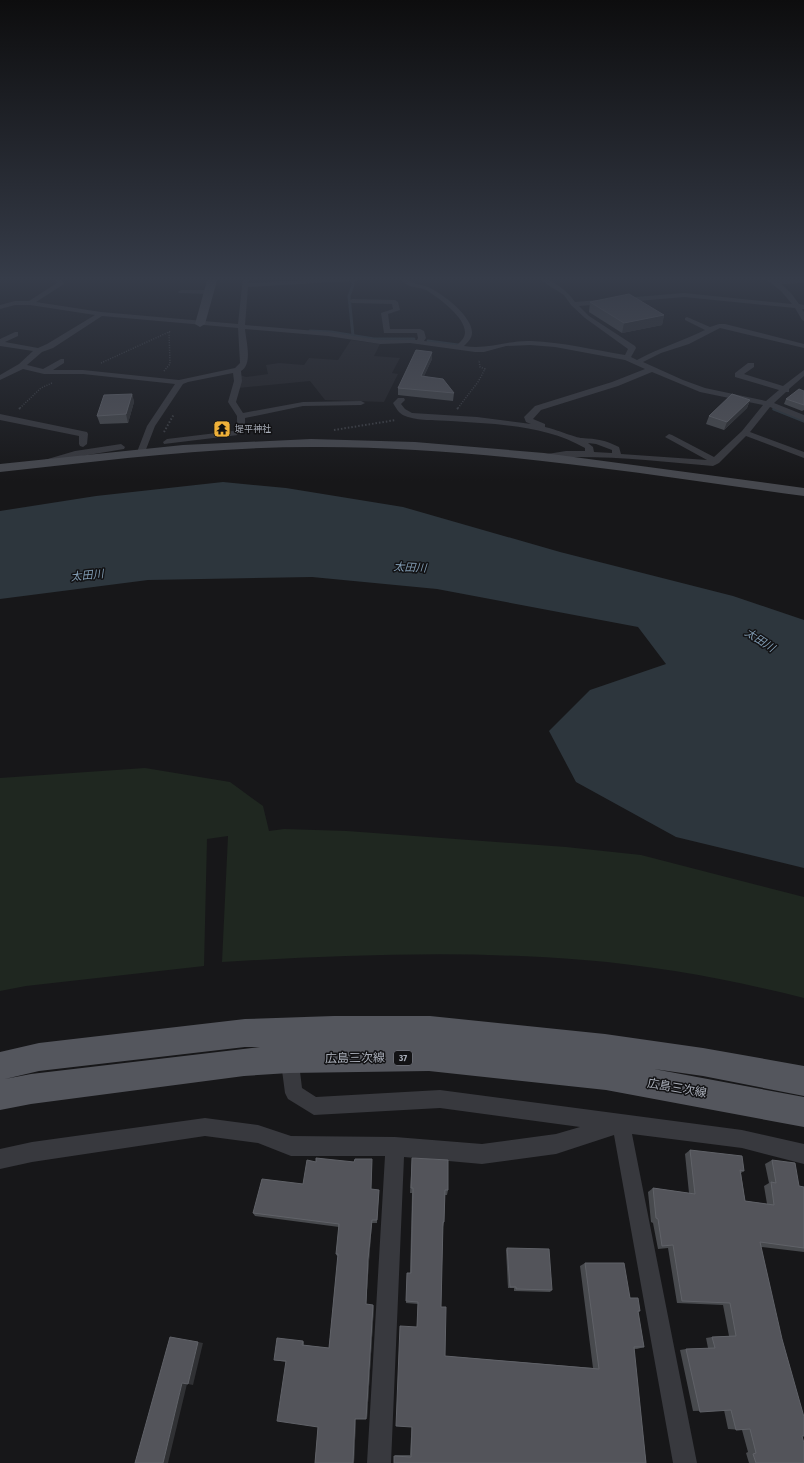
<svg xmlns="http://www.w3.org/2000/svg" width="804" height="1463" viewBox="0 0 804 1463" font-family="'Fira Sans Condensed','Noto Sans JP',sans-serif">
  <rect width="100%" height="100%" fill="#171719"/>
  <!-- built -->
  <polygon fill="#232326" points="351,340 380,344 374,356 400,358 392,373 398,374 384,402 325,400 310,381 238,388 240,375 246,377 268,374 266,365 279,363 304,365 309,358 338,360"/>
  <!-- green -->
  <path fill="#1f2720" d="M 145,768 L 230,782 L 263,806 L 269,831 L 284,829 L 347,831 L 566,847 L 641,855 L 804,897 L 804,998 C 732,980 659,966 584,960 C 464,950 343,955 222,962 L 228,836 L 207,839 L 204,966 L 26,986 L 0,991 L 0,778 Z"/>
  <!-- water -->
  <polygon fill="#2d363d" points="223,482 286,488 403,507 560,552 733,596 804,620 804,868 676,837 576,782 549,731 590,690 666,664 638,627 437,589 312,577 148,580 0,599 0,511 96,496"/>
  <g fill="none" stroke-linecap="round" stroke-linejoin="round">
    <!-- stream-far1 -->
    <g stroke="#2d363d" stroke-width="3">
      <polyline points="310,331 331,332 374,339 414,339"/>
      <polyline points="353,336 349,296 353,285 353,280 367,277"/>
      <polyline points="428,341 458,345"/>
    </g>
    <!-- stream -->
    <polyline stroke="#2d363d" stroke-width="3.5" points="774,409 804,421"/>
    <!-- path-far1 -->
    <g stroke="#3e4045" stroke-width="1.5" stroke-dasharray="1 1.5" stroke-linecap="butt">
      <polyline points="101,363 171,331"/>
      <polyline points="164,371 170,364 169,332"/>
      <polyline points="20,408 41,388 52,383"/>
      <polyline points="458,408 478,382 485,369 480,367 479,360"/>
    </g>
    <!-- path -->
    <g stroke="#3e4045" stroke-width="2" stroke-dasharray="1.5 2" stroke-linecap="butt">
      <polyline points="19,409 21,407"/>
      <polyline points="457,409 459,407"/>
      <polyline points="334,430 396,420"/>
      <polyline points="164,432 174,414"/>
    </g>
    <!-- street -->
    <g fill="#38393e" fill-rule="evenodd">
      <path d="M 53,277 L 59,277 L 64,284 L 36,302 L 101,312 L 238,324 L 243,277 L 249,277 L 249,283 L 366,277 L 365,278 L 350,281 L 248,287 L 245,325 L 328,332 L 380,340 L 417,340 L 418,338 L 417,333 L 384,333 L 381,313 L 393,309 L 392,304 L 352,303 L 349,301 L 352,299 L 395,300 L 398,302 L 400,310 L 388,314 L 390,329 L 420,329 L 424,331 L 426,338 L 424,341 L 457,345 C 461,341 465,338 465,332 C 465,317 438,297 426,290 C 414,285 408,290 400,277 L 406,277 C 412,286 421,283 430,288 C 443,294 473,317 472,333 C 472,338 468,342 464,346 C 488,350 507,340 531,341 C 562,342 594,350 625,355 L 628,349 L 585,318 L 571,305 L 564,295 L 537,278 L 536,277 C 550,277 568,291 575,302 L 684,293 L 792,304 L 781,291 L 763,277 L 770,277 L 776,280 L 804,279 L 804,283 L 781,284 L 791,293 L 799,304 L 804,305 L 804,309 L 802,309 L 804,312 L 804,321 L 802,320 L 795,308 L 684,297 L 579,306 L 589,316 L 635,346 L 636,348 L 631,357 L 637,360 C 659,348 682,341 705,330 L 685,320 L 685,318 L 687,317 L 710,327 L 719,324 L 725,324 L 804,344 L 804,348 L 720,328 L 689,344 L 661,353 L 643,362 L 683,380 L 705,388 L 766,401 L 779,390 L 735,377 L 735,373 L 748,363 L 754,363 L 754,367 L 744,374 L 783,386 L 804,370 L 804,376 L 789,389 L 789,392 L 786,392 L 774,403 L 804,415 L 804,421 L 770,407 L 750,432 L 804,452 L 804,458 L 746,436 L 719,463 L 713,466 C 668,462 623,457 578,457 C 570,457 544,462 540,457 L 541,455 L 566,451 L 585,451 L 585,448 C 546,425 495,424 451,421 C 437,420 421,421 408,417 C 400,415 397,410 393,403 L 398,398 L 404,398 L 405,400 L 401,404 L 405,409 L 412,413 L 477,417 L 531,424 L 526,422 L 524,417 L 535,406 L 612,382 L 645,369 L 625,360 L 555,347 L 530,345 L 506,346 L 484,352 L 475,352 L 410,343 L 380,344 L 328,336 L 245,329 C 246,341 253,364 241,371 L 242,381 L 236,402 L 243,413 L 303,402 L 361,401 L 365,403 L 361,405 L 303,406 L 245,418 L 245,430 L 238,435 L 164,444 L 163,442 L 167,439 L 233,431 L 237,429 L 237,416 L 228,402 L 234,381 L 233,373 L 188,382 L 183,384 L 155,426 L 145,452 L 141,455 L 137,452 L 147,426 L 175,384 L 83,374 L 44,374 L 23,369 L 0,380 L 0,375 L 19,364 L 33,351 L 0,346 L 0,339 L 15,332 L 18,332 L 18,336 L 5,342 L 38,348 L 47,344 L 95,315 L 30,305 L 15,305 L 0,309 L 0,305 L 15,301 L 29,301 L 57,283 ZM 102,316 L 238,328 L 240,363 L 235,368 L 179,380 L 83,370 L 53,370 L 64,363 L 64,359 L 61,359 L 43,369 L 27,365 L 42,352 L 53,348 ZM 652,372 L 700,392 L 763,405 L 742,431 L 714,457 L 672,435 L 669,434 L 665,437 L 707,460 L 621,454 L 619,447 C 605,440 597,439 582,438 C 576,438 555,429 545,427 L 545,424 L 533,419 L 541,410 L 618,386 ZM 588,443 L 596,444 L 612,450 L 612,453 L 594,452 L 593,447 Z"/>
      <polygon points="181,290 208,290 211,292 208,294 179,293 178,292"/>
      <polygon points="0,414 87,432 88,434 87,444 83,447 80,446 79,444 79,436 0,420"/>
      <polygon points="121,444 125,447 124,449 76,457 44,466 39,463 41,461 75,451"/>
      <polygon points="289,1046 295,1049 298,1055 302,1088 316,1097 440,1090 742,1130 804,1144 804,1164 742,1148 632,1134 697,1463 673,1463 614,1135 556,1154 482,1164 404,1157 391,1463 367,1463 385,1156 291,1156 258,1143 205,1136 32,1162 0,1169 0,1149 32,1142 205,1118 258,1125 291,1136 395,1137 482,1144 556,1134 580,1127 440,1108 314,1115 288,1099 285,1093 280,1055 283,1049"/>
    </g>
    <!-- secondary -->
    <g fill="#46484e" fill-rule="evenodd">
      <polygon points="208,277 218,277 205,324 200,327 195,324"/>
      <path d="M 311,439 L 415,442 L 544,453 L 804,488 L 804,496 C 641,474 477,446 312,447 C 207,447 103,461 0,472 L 0,464 L 183,445 Z"/>
    </g>
    <!-- primary -->
    <path fill="#54565d" fill-rule="evenodd" d="M 334,1016 L 430,1016 L 605,1034 L 703,1048 L 804,1066 L 804,1096 L 703,1076 L 654,1069 L 804,1097 L 804,1127 L 606,1090 L 429,1071 L 289,1073 L 244,1076 L 31,1104 L 0,1110 L 0,1052 L 39,1043 L 245,1019 ZM 245,1047 L 260,1047 L 31,1074 L 5,1079 L 39,1071 Z"/>
  </g>
  <!-- wall -->
  <g fill="#484a4e">
    <polygon points="590,302 664,315 662,325 622,333 589,312"/>
    <polygon points="432,352 432,359 424,376 454,393 453,401 398,395 398,388"/>
    <polygon points="804,391 804,410 802,411 784,404 786,399"/>
    <polygon points="132,394 134,402 128,423 100,424 97,416"/>
    <polygon points="750,400 747,408 724,430 706,424 709,416"/>
    <polygon points="690,1150 744,1171 741,1173 745,1201 767,1204 764,1186 769,1183 765,1164 772,1160 799,1186 804,1187 804,1252 761,1247 802,1436 804,1463 749,1463 746,1453 748,1452 742,1430 728,1429 724,1410 693,1411 680,1350 686,1349 708,1348 706,1338 712,1337 729,1336 723,1305 677,1303 668,1248 658,1249 653,1223 651,1222 648,1192 653,1188 689,1193 685,1154"/>
    <polygon points="412,1158 448,1190 447,1195 445,1195 444,1222 443,1227 443,1226 441,1307 445,1356 593,1368 580,1266 585,1263 630,1298 640,1311 638,1312 644,1347 637,1349 634,1349 646,1463 394,1463 395,1455 410,1455 418,1304 406,1303 407,1273 410,1273 412,1193 410,1193"/>
    <polygon points="316,1162 372,1163 371,1189 379,1190 377,1223 372,1223 369,1261 366,1304 374,1306 367,1419 356,1419 354,1463 315,1463 318,1427 286,1362 274,1360 303,1341 304,1342 304,1345 329,1348 338,1256 337,1256 336,1254 339,1227 255,1216 253,1213 303,1184"/>
    <polygon points="507,1248 552,1290 550,1292 514,1291 514,1288 508,1288 506,1250"/>
  </g>
  <!-- shaded-wall -->
  <g fill="#303134">
    <polygon points="664,315 662,325 622,333 624,323"/>
    <polygon points="432,352 432,359 421,383 421,376"/>
    <polygon points="132,394 134,402 128,423 126,414"/>
    <polygon points="750,400 747,408 724,430 727,422"/>
    <polygon points="372,1220 372,1223 369,1261 366,1306 366,1304 368,1259"/>
    <polygon points="373,1305 374,1306 367,1419 366,1419"/>
    <polygon points="198,1342 203,1343 193,1385 188,1384"/>
    <polygon points="182,1383 187,1384 168,1463 163,1463"/>
    <polygon points="355,1419 356,1419 354,1463 353,1463"/>
  </g>
  <!-- building -->
  <g fill="#53545a" stroke="#606268">
    <polygon points="629,294 664,315 624,323 590,302"/>
    <polygon points="416,350 432,352 421,376 443,379 454,393 398,388"/>
    <polygon points="799,389 804,391 804,405 786,399"/>
    <polygon points="132,394 126,414 97,416 104,395"/>
    <polygon points="732,394 750,400 727,422 709,416"/>
    <polygon points="690,1150 742,1156 744,1171 740,1170 745,1201 774,1205 771,1182 776,1183 772,1160 795,1163 799,1186 804,1187 804,1248 760,1242 782,1339 804,1417 804,1436 802,1436 804,1443 804,1463 756,1463 753,1454 756,1453 750,1429 736,1430 731,1410 700,1412 686,1349 715,1348 712,1337 736,1336 730,1303 682,1301 673,1245 662,1246 658,1219 656,1218 653,1188 695,1194"/>
    <polygon points="316,1158 354,1162 355,1159 372,1159 371,1189 379,1190 377,1220 372,1220 368,1259 366,1304 373,1305 366,1419 355,1419 353,1463 315,1463 318,1427 277,1421 286,1361 274,1360 277,1338 303,1341 302,1345 329,1348 338,1254 336,1254 339,1224 253,1213 262,1179 303,1184 307,1160 316,1162"/>
    <polygon points="412,1158 448,1160 448,1190 445,1190 444,1222 443,1222 441,1307 446,1307 445,1356 599,1369 585,1263 624,1263 630,1298 638,1298 640,1311 638,1311 644,1347 634,1347 646,1463 394,1463 394,1456 411,1457 412,1427 396,1426 400,1326 417,1327 418,1302 406,1301 407,1273 411,1273 413,1188 411,1188"/>
    <polygon points="507,1248 549,1249 552,1290 516,1289 516,1287 510,1287"/>
    <polygon points="170,1337 198,1342 188,1384 182,1383 163,1463 135,1463"/>
  </g>
  <!-- sky -->
  <linearGradient id="sky" x2="0" y2="1"><stop stop-color="#0d0d0e"/><stop offset="0.58" stop-color="#363c49"/><stop offset="1" stop-color="#363c49" stop-opacity="0"/></linearGradient>
  <rect width="804" height="481" fill="url(#sky)"/>
  <!-- icons -->
  <defs>
    <g id="temple-square" transform="scale(0.9)"><rect x="-9" y="-9" width="18" height="18" rx="4" fill="#efb139" stroke="#121214"/><path d="M0-6L5-2H3V0L6.5 2.5H4V6H1.5V3h-3V6H-4V2.5H-6.5L-3 0V-2H-5Z" fill="#111"/></g>
  </defs>
  <g fill-rule="evenodd">
    <use href="#temple-square" x="222" y="429"/>
  </g>
  <g text-anchor="middle" stroke-width="3" stroke-linejoin="round" paint-order="stroke">
    <!-- far-poi labels -->
    <g font-size="9" fill="#a9aeb9" stroke="#121214" text-anchor="start">
      <text x="235" y="432">堤平神社</text>
    </g>
    <!-- shield labels -->
    <rect fill="#121214" stroke="#7c7f88" stroke-width="1" x="394" y="1051" width="18" height="14" rx="3"/>
    <g font-size="9" font-weight="bold" fill="#a9aeb9">
      <text x="403" y="1061">37</text>
    </g>
    <!-- water labels -->
    <g font-size="11" font-style="italic" fill="#819cb3" stroke="#121214">
      <text transform="translate(410 567) rotate(3)" y="4">太田川</text>
      <text transform="translate(87 575) rotate(-6)" y="4">太田川</text>
      <text transform="translate(760 640) rotate(33)" y="4">太田川</text>
    </g>
    <!-- near-street labels -->
    <g font-size="12" fill="#a9aeb9" stroke="#121214">
      <text transform="translate(355 1058) rotate(-1)" y="4">広島三次線</text>
      <text transform="translate(677 1088) rotate(10)" y="4">広島三次線</text>
    </g>
  </g>
</svg>
